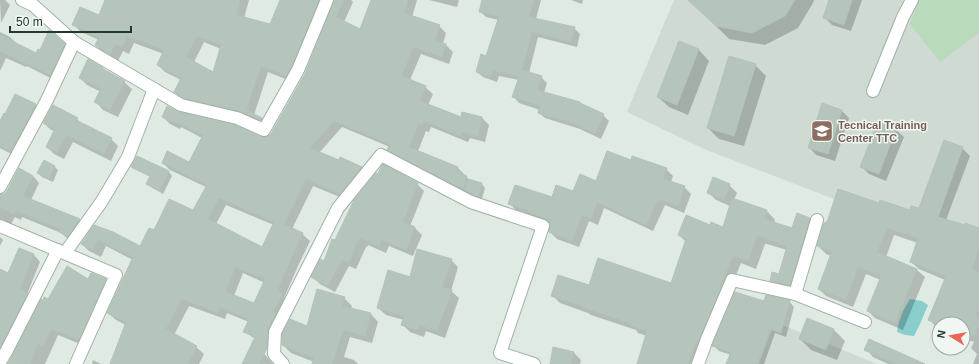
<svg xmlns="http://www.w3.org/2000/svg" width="979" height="364" viewBox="0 0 979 364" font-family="Arial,sans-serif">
  <rect width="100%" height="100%" fill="#dfeae3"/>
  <!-- built -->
  <g fill="#cedad2">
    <polygon points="674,0 979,0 979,255 704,149 627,112"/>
    <polygon points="775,322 877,364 759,364"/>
  </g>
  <!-- green -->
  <polygon fill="#b9dbbc" points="919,0 979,0 979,33 940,62 910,24"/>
  <!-- water -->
  <path fill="#88cecd" d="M 910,299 L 922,301 L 928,305 L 920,324 L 914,336 L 905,335 L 897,332 C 899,319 903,310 910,299 Z"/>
  <!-- shadow -->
  <g fill="#0003" fill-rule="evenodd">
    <polygon points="0,0 5,0 10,5 1,23"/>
    <path d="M 106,0 L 249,0 L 244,18 L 270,26 L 281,0 L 332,0 L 293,82 L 268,72 L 254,115 L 262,119 L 269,126 L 182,99 L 175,92 L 181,80 L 165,72 L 158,65 L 164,54 L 134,43 L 129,54 L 123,51 L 118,61 L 103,53 L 96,45 L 99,40 L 81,32 L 74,25 L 99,16 ZM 204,42 L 221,49 L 214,73 L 194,62 Z"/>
    <path d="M 335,0 L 351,0 L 353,2 L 344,22 L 361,30 L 373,0 L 417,0 L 412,17 L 439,26 L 446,33 L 443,44 L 446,45 L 453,52 L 449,64 L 421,54 L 410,80 L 425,87 L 433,94 L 428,105 L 462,118 L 482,118 L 489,125 L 485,142 L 470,138 L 468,142 L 431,127 L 429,132 L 426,131 L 418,151 L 458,168 L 465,175 L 465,176 L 466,177 L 471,181 L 482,184 L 485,188 L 482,199 L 461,191 L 396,157 L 389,150 L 390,147 L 342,127 L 319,153 L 339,161 L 361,167 L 368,175 L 347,200 L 313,186 L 292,229 L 302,234 L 310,241 L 298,266 L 284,298 L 288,302 L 274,346 L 252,337 L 245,330 L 249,322 L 227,313 L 225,319 L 189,306 L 174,335 L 196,347 L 204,354 L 199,364 L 111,364 L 126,325 L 116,320 L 108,313 L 133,260 L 106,246 L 101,257 L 89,251 L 82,244 L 95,226 L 141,247 L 155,232 L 194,212 L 206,187 L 170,170 L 163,163 L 190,164 L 202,138 L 181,127 L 180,129 L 170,124 L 163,117 L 179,113 L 261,138 L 265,138 L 271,134 L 305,74 ZM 226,205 L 274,225 L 262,249 L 216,224 ZM 243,273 L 265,283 L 254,304 L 234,296 Z"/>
    <polygon points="429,0 459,0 457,7"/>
    <polygon points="483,0 541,0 536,19 574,28 580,34 577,47 538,37 529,73 541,77 547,83 544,93 603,115 609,121 601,139 580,129 545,118 539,113 540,110 519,103 514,97 519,80 499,76 497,82 483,77 477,72 487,57 499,20 486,17 480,11"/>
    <polygon points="571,0 583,0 582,4"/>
    <polygon points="696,0 814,0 813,3 798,28 765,45 729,39 706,16"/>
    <polygon points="830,0 862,0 851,31 832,25 825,18"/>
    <polygon points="0,32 10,37 16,43 36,54 40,51 64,45 70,51 56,81 27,66 26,67 6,58 0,71"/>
    <polygon points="699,50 709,61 688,115 669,107 658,97"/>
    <polygon points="755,65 766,76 744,146 719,139 708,128"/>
    <polygon points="106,72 124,82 132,89 118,117 103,110 96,102 101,92 87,85 80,78"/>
    <polygon points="15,95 36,105 43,113 19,158 0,148 0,123 6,115"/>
    <polygon points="842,111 849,118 835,161 816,155 809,147"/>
    <polygon points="77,119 83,125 111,139 118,146 111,161 73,142 64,159 54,154 47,147 55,131 51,130 44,123"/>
    <polygon points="879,123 896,130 904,137 886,181 869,174 862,167"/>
    <polygon points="962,148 970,156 946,220 979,229 979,364 973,364 977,354 971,348 974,342 963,338 963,324 939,324 939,329 929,320 945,280 919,269 911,262 918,243 894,235 886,257 917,270 925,277 903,330 875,318 868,311 881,280 866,274 853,307 826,296 819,289 831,256 826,254 818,246 880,204 910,212 919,210"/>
    <polygon points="137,157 169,172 172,176 163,194 151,187 148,184 151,177 136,170 133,166"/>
    <polygon points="44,161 55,167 58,170 53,182 42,177 38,173"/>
    <polygon points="632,161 666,169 673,176 671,182 684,187 691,194 684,213 665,205 653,231 604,208 598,225 589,221 579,247 557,239 550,232 551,224 536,219 532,216 516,210 510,204 552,198 574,192 597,182"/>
    <polygon points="19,170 33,176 39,183 31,200 80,220 86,226 75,242 67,238 61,233 22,217 21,220 15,217 10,226 0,229 0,195 5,194 7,191"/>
    <polygon points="417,184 424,191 410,226 415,228 422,235 413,256 389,246 386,253 368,245 367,247 366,247 356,269 349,266 335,292 320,284 313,277 324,262"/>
    <polygon points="729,185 737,193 734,200 767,211 775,220 774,223 792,229 809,218 818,227 798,293 779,289 771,280 779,275 787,250 767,244 765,244 756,269 741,263 699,364 638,364 647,336 638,333 636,330 591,315 588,313 560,303 552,295 590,286 672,284 686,242 679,235 711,226 724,228 730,206 716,200 708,192"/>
    <polygon points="0,237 3,240 0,246"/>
    <polygon points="20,249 34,255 40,262 27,294 34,300 0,364 0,270 9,275"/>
    <polygon points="451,260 458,267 451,291 459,298 445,338 426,331 424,337 410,332 402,324 404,320 386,315 378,308"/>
    <polygon points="89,280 105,280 112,286 85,346 58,335 45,364 9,364 48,300"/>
    <polygon points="344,298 352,306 351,309 371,314 378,322 372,343 350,337 344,357 354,360 358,364 313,364 314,362 291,353 283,345"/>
    <polygon points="789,301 794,307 786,337 775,333 764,364 727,364 731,355 719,351 714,346 765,302"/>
    <polygon points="807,319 834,330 845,341 837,360 811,350 800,339"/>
    <polygon points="260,349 273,364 243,364"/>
    <polygon points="866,349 923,364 888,364 873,357"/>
    <polygon points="574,353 581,360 580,364 551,364"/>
    <polygon points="93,360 101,364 92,364"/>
  </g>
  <!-- building -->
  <g fill="#b5c5bc" stroke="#b2c3b9" fill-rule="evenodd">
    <path d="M 105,0 L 240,0 L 236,15 L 270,24 L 280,0 L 319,0 L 291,67 L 286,76 L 261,66 L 246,110 L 262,118 L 261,120 L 239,111 L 184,98 L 174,92 L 181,78 L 157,65 L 164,50 L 127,36 L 122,47 L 115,44 L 110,55 L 95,45 L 99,37 L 72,25 L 80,7 L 99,15 ZM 197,36 L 221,45 L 213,72 L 186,57 Z"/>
    <path d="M 334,0 L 344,0 L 336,17 L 360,29 L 371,0 L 408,0 L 404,13 L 440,25 L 435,40 L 446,44 L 442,57 L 413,47 L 402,76 L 426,86 L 420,101 L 461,117 L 462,112 L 482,117 L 478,136 L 462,132 L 461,136 L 424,121 L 422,125 L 419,124 L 409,147 L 458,167 L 456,172 L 467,176 L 463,188 L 453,184 L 387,150 L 390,144 L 334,121 L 310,148 L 339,160 L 340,157 L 362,167 L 340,194 L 306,179 L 284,224 L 303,233 L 291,258 L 277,291 L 282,294 L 273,312 L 276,313 L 268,329 L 267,348 L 259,364 L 242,364 L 255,337 L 243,332 L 249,319 L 220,307 L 218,313 L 182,299 L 166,329 L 197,346 L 188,364 L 110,364 L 126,322 L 107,313 L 133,257 L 98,240 L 93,250 L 81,244 L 94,225 L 113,232 L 140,246 L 149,228 L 154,230 L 169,199 L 193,210 L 207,185 L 162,163 L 167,151 L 189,162 L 203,135 L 173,121 L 173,122 L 162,117 L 167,106 L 179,112 L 235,125 L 261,137 L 264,137 L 268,136 L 271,134 L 305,74 ZM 219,198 L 274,222 L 262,247 L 208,219 ZM 235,267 L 265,279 L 254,303 L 226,292 Z"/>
    <polygon points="482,0 534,0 529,17 575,27 571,42 532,32 522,70 542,76 537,90 580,102 580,103 604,114 595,134 574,123 538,113 540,106 512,97 519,77 493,70 491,77 476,72 481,54 486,56 499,16 479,12"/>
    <polygon points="688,0 795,0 785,16 752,33 716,26"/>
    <polygon points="829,0 852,0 844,25 823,18"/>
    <polygon points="49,30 65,44 50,75 0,51 0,35 36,53 38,49 40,50"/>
    <polygon points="679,41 699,49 677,105 657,97"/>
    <polygon points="729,56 756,64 734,136 707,128"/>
    <polygon points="88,59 103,68 103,69 125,81 110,110 94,102 101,89 79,78"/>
    <polygon points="15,94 36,104 11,151 0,145 0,121 4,113 5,114"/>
    <polygon points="822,103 842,110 828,154 808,148"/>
    <polygon points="53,105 78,118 76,120 112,138 104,154 66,135 57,153 46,147 55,129 43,123"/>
    <polygon points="878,122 896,129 879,174 860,167"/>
    <polygon points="944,140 963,147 938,217 965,225 965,223 979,228 979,248 972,269 979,273 979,307 975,318 979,319 979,322 974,337 963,334 963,324 939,324 939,325 928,320 946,276 910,262 918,238 887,228 877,252 917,269 895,323 867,311 881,276 858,267 846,300 818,289 832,251 817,246 824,223 826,223 826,221 827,222 838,189 879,203 880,200 910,210 911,206 919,208"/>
    <polygon points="607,151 631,160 632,156 667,168 663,179 685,186 678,206 658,199 646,225 597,202 591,219 582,215 572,241 549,232 551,220 528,212 528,210 508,204 515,185 552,197 556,185 573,191 580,174 596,181"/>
    <polygon points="137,156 169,171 160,191 146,184 150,176 131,167"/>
    <polygon points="44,160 55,166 49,179 37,173"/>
    <polygon points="383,164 418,183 403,222 415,227 406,250 382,240 379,247 361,238 360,241 358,240 349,263 342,260 328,286 311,277 320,259 324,261 332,239 335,240 354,200 376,173 378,174 381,167"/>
    <polygon points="19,168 33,176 23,196 80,219 68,236 59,232 60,229 16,211 14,214 0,207 0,194 4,194 7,191"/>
    <polygon points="713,177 730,184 724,200 707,193"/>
    <polygon points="468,179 482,183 478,197 465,190"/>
    <polygon points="732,198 767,210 764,219 792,228 797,213 810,218 790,285 770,281 772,272 779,274 787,246 758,236 757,236 748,261 733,256 720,287 721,288 698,342 696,341 688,364 637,364 647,331 629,325 629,323 582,307 582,306 551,296 558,275 589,285 598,258 671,283 686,239 678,235 686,215 710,225 711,222 723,227"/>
    <polygon points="19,248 34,254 20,289 28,293 0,347 0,269 8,273"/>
    <polygon points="417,249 452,259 442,287 452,290 437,331 419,325 417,330 401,325 404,316 377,308 388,270 410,277"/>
    <polygon points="67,266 88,279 91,273 106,279 79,340 51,329 43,346 38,344 30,364 8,364 41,299 43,300 44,297 48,299"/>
    <polygon points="317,289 345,297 342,306 371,313 365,336 343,330 332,364 312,364 314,358 282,345 282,334 290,319 307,326"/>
    <polygon points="735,292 764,301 766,295 790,300 781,333 770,329 757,364 726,364 731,352 712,346"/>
    <polygon points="807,318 834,329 826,350 799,339"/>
    <polygon points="869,339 925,364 896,364 864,350"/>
    <polygon points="553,347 574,352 571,364 550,364"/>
  </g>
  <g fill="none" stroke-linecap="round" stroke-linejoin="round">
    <!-- minor casing -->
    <g stroke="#a2b1a9" stroke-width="14">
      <g id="minor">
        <polyline points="22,0 33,5 74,42 181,105 237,118 264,130 298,70 327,0"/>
        <polyline points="873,91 903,17 912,0"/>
        <polyline points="0,187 47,100 74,42"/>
        <polyline points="0,226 116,275 76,364"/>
        <polyline points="65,253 102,201 128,157 154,89"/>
        <polyline points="795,294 817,220"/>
        <polyline points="0,362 7,350 58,250"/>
        <polyline points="283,364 274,354 275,332 338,208 381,155 471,202 543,226 500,353 534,364"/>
        <polyline points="698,364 707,339 732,280 795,294 865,322"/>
      </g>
    </g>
    <!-- minor -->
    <use href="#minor" stroke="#fff" stroke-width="12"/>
  </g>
  <!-- icons -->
  <defs>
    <g id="university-square" transform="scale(1.15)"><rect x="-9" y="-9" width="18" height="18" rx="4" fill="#8d6e63" stroke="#f0f7f2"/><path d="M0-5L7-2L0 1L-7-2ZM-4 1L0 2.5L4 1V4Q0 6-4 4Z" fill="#fff"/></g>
  </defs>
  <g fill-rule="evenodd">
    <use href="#university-square" x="822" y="131"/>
  </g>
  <g text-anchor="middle" stroke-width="3" stroke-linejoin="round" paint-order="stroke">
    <!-- education labels -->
    <g font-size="11" font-weight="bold" fill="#785e54" stroke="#f0f7f2" text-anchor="start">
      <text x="838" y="129">Tecnical Training<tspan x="838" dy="13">Center TTC</tspan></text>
    </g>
  </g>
  <!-- north arrow -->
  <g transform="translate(951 336) rotate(281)"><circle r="19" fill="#f0f7f2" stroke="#9daba4"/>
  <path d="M0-3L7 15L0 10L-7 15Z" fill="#ed655a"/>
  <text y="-6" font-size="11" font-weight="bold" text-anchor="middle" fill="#21392f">N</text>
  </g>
  <!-- scale -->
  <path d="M10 26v6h121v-6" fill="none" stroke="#21392f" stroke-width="2"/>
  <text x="16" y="26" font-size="12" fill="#21392f" stroke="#f0f7f2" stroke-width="3" paint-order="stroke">50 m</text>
</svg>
